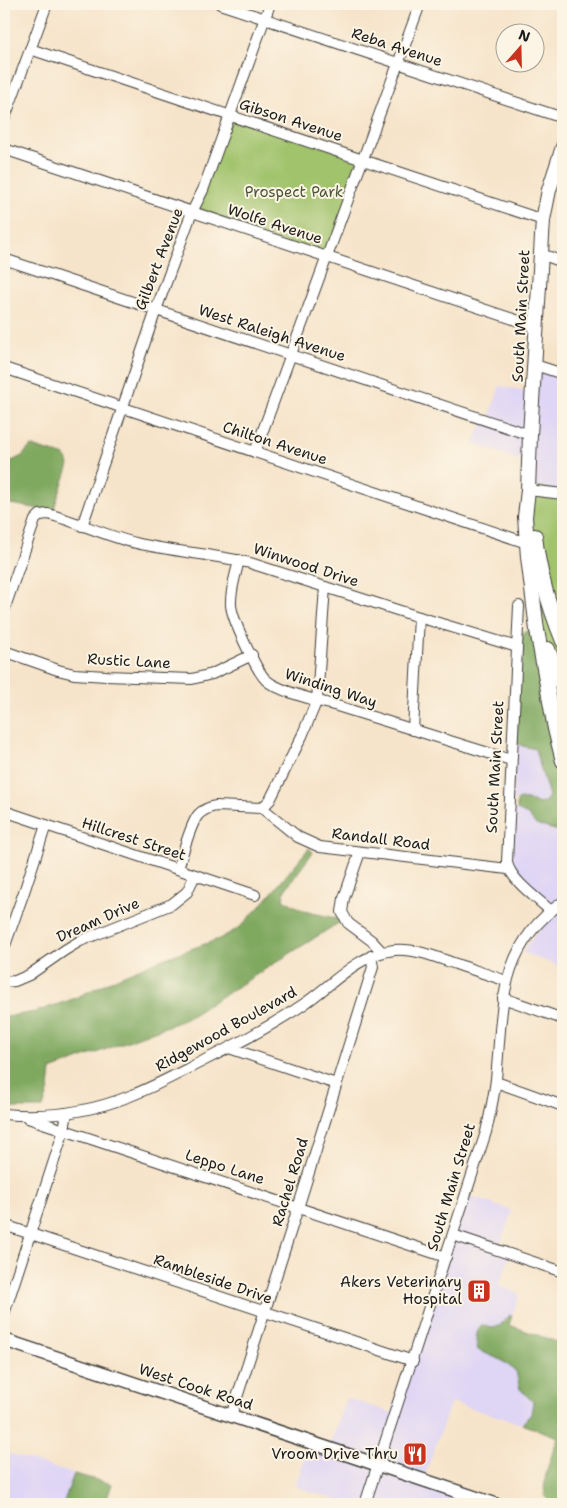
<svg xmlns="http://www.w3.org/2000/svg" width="567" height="1508" viewBox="0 0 567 1508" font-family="'Shantell Sans',sans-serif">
  <rect width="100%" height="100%" fill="#fcf5e5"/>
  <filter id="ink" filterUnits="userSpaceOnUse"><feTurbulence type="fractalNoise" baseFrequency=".02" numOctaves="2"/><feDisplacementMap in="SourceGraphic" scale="10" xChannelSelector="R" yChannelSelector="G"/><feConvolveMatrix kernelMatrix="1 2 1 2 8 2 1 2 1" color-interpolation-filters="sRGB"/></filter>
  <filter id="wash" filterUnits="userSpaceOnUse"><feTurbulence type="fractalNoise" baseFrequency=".0096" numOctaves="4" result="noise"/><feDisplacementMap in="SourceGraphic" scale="20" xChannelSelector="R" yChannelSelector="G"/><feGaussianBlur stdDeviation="1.12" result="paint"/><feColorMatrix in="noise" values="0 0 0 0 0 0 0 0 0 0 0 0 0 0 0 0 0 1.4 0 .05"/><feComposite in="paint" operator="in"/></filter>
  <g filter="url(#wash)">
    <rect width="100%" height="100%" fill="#f6e4ca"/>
    <!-- built -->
    <g fill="#dfd5f5">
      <polygon points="533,369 563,379 563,492 524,484 526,462 474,444 483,420 488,421 500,386 531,392"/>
      <polygon points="515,743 523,747 535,749 537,753 549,796 548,800 542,803 538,804 533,801 520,799 513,801"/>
      <polygon points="513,809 517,810 528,815 536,825 563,832 563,968 522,952 534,936 557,911 517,874 513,868 511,861"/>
      <polygon points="465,1194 512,1211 500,1246 512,1250 499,1286 520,1294 512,1316 508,1316 499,1326 494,1328 484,1325 478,1350 501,1360 516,1371 520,1389 533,1402 531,1414 522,1424 451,1402 425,1475 466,1489 461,1504 349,1504 295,1486 310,1442 329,1448 346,1398 392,1413"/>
      <polygon points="4,1452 74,1474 63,1504 4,1504"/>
    </g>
    <!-- green -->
    <g fill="#a1c36c" stroke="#5e7044">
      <polygon points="229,115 363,160 326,257 192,212"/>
      <polygon points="524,484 563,492 559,504 563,505 563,775 560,766"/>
    </g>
    <!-- forest -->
    <g fill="#80a960" stroke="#4e623e">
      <polygon points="31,446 65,456 69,465 53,511 4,503 4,465 22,456"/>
      <polygon points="534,629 560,766 563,775 563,832 536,825 528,815 517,810 517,801 520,799 533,801 539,804 546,801 549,796 535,749 523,746 515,743 522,634 529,630"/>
      <polygon points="309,848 313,852 285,890 283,899 304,911 340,919 340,922 186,1019 51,1070 49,1089 43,1108 4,1108 4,1017 35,1012 73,999 117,978 160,960 219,939 239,928 265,901"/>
      <path d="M 510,1315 L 512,1316 L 509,1325 L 563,1344 L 563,1504 C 558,1504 552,1504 548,1500 C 537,1488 554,1451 558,1437 L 522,1424 L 531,1414 L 533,1402 L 520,1389 L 516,1371 L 501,1360 L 478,1350 C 475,1340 475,1335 481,1325 L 493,1328 L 499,1326 Z"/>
      <polygon points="74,1474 112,1484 105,1504 63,1504"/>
    </g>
  </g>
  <g filter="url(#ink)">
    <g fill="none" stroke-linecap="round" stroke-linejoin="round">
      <!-- minor casing -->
      <g stroke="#3d3a36" stroke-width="12">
        <g id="minor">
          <polyline points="220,4 563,118"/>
          <polyline points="30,49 543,220"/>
          <polyline points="4,120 47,4"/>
          <polyline points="4,149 537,327"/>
          <polyline points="541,254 563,262"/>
          <polyline points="4,259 530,435"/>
          <polyline points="535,365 563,374"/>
          <polyline points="4,368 533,545"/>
          <polyline points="255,452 420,4"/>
          <polyline points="528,490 563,494"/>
          <polyline points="82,526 156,310 192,212 203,190 270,4"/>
          <path d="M 239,560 C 236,574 230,590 231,605 C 232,619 256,670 266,680 C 279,692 319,701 337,706 C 395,724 453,742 511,760"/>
          <path d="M 519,606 L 507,862 C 510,880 538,899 551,911"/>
          <path d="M 4,610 L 35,520 L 40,515 L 48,514 C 78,522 106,536 136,543 C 174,552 212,554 250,563 L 419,617 L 517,647"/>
          <polyline points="4,651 58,670 74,674 106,676 192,679 212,674 252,655"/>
          <polyline points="413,730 419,617"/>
          <polyline points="262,808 298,837 320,847 508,869"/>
          <polyline points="4,811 255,895"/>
          <polyline points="360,852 344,898 342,912 348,923 372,941 382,952"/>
          <path d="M 178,869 C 182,856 190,825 198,815 C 203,810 209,807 216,806 L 262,808 L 270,800 L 302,736 L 317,700 L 325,587"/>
          <polyline points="4,948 24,892 46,825"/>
          <polyline points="4,982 15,981 29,975 65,950 80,941 172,904 187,892 195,875"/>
          <polyline points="503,998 563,1019"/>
          <polyline points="229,1048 336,1084"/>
          <polyline points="496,1082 563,1106"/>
          <path d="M 4,1114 C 46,1118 90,1112 130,1096 C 156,1086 181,1072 205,1060 C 239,1043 273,1025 304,1004 C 332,985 358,954 394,950 C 415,948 436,957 456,964 C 473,970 490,975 506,981"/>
          <polyline points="28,1118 446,1257"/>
          <polyline points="4,1225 413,1361"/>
          <polyline points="453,1235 563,1272"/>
          <polyline points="4,1314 64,1130 67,1113"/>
          <polyline points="231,1416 298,1208 373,967 371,956"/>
          <path d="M 365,1504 L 486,1132 C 490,1114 494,1097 496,1079 C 503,1009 497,947 563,902"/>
        </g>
      </g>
      <!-- major casing -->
      <g stroke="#3d3a36" stroke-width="15">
        <polyline id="major" points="4,1340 495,1504"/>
      </g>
      <!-- highway casing -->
      <g stroke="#3d3a36" stroke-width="16">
        <g id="highway">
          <polyline points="563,147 549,190 543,220 530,435 528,490 525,517 528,557 537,630 555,729 563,761"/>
          <path d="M 535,536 C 539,572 549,607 563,641"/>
          <polyline points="548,649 563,689"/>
        </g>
      </g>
      <!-- minor -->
      <use href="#minor" stroke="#fff" stroke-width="10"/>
      <!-- major -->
      <use href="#major" stroke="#fff" stroke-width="12"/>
      <!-- highway -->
      <use href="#highway" stroke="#fff" stroke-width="14"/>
    </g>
  </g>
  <!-- icons -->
  <defs>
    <g id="building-square" transform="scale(1.25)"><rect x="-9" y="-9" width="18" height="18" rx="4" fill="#c8321e" stroke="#fcf5e5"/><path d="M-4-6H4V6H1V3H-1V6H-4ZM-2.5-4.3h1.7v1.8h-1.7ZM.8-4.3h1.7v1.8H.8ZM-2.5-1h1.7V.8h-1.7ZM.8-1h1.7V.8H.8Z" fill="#fff"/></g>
    <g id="restaurant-square" transform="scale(1.25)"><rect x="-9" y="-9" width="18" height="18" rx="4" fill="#c8321e" stroke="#fcf5e5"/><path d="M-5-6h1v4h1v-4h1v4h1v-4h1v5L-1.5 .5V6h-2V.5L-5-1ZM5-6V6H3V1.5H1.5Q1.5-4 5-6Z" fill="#fff"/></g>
  </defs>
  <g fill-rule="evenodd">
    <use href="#building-square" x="479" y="1291"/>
    <use href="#restaurant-square" x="415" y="1454"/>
  </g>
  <g text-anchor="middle" stroke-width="4" stroke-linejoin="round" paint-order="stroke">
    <!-- street labels -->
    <g font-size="15" fill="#1c1c1c" stroke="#fcf5e5">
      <text transform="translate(397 47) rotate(18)" y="5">Reba Avenue</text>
      <text transform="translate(291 120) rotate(18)" y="5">Gibson Avenue</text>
      <text transform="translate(275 224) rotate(18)" y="5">Wolfe Avenue</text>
      <text transform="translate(159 259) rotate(-69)" y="5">Gilbert Avenue</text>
      <text transform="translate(521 316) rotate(-87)" y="5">South Main Street</text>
      <text transform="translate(272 333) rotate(18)" y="5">West Raleigh Avenue</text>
      <text transform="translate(275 443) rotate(18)" y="5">Chilton Avenue</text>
      <text transform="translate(306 565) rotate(18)" y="5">Winwood Drive</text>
      <text transform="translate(129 661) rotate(3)" y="5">Rustic Lane</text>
      <text transform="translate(331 688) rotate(18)" y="5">Winding Way</text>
      <text transform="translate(495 767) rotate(-87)" y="5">South Main Street</text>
      <text transform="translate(134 839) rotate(18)" y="5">Hillcrest Street</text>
      <text transform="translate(381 839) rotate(7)" y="5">Randall Road</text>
      <text transform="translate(98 920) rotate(-24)" y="5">Dream Drive</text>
      <text transform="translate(226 1029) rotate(-29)" y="5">Ridgewood Boulevard</text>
      <text transform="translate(225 1167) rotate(18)" y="5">Leppo Lane</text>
      <text transform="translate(290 1182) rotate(-73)" y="5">Rachel Road</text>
      <text transform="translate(451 1187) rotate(-73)" y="5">South Main Street</text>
      <text transform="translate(213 1279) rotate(19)" y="5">Rambleside Drive</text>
      <text transform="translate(196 1387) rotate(18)" y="5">West Cook Road</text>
    </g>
    <!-- park labels -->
    <g font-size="15" fill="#4b5638" stroke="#fcf5e5">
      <text x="294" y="197">Prospect Park</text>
    </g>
    <!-- poi labels -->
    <g font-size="15" fill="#1c1c1c" stroke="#fcf5e5" text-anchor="end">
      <text x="462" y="1287">Akers Veterinary<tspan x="462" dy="17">Hospital</tspan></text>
      <text x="398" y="1459">Vroom Drive Thru</text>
    </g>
  </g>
  <!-- margin -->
  <rect width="567" height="1508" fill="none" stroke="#fcf5e5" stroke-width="20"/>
  <!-- north arrow -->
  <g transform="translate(520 48) rotate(20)"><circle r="24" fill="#fcf5e5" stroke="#a29e95"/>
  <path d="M0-4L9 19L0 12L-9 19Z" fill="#c8321e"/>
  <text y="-8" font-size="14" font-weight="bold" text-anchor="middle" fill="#1c1c1c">N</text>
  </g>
</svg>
